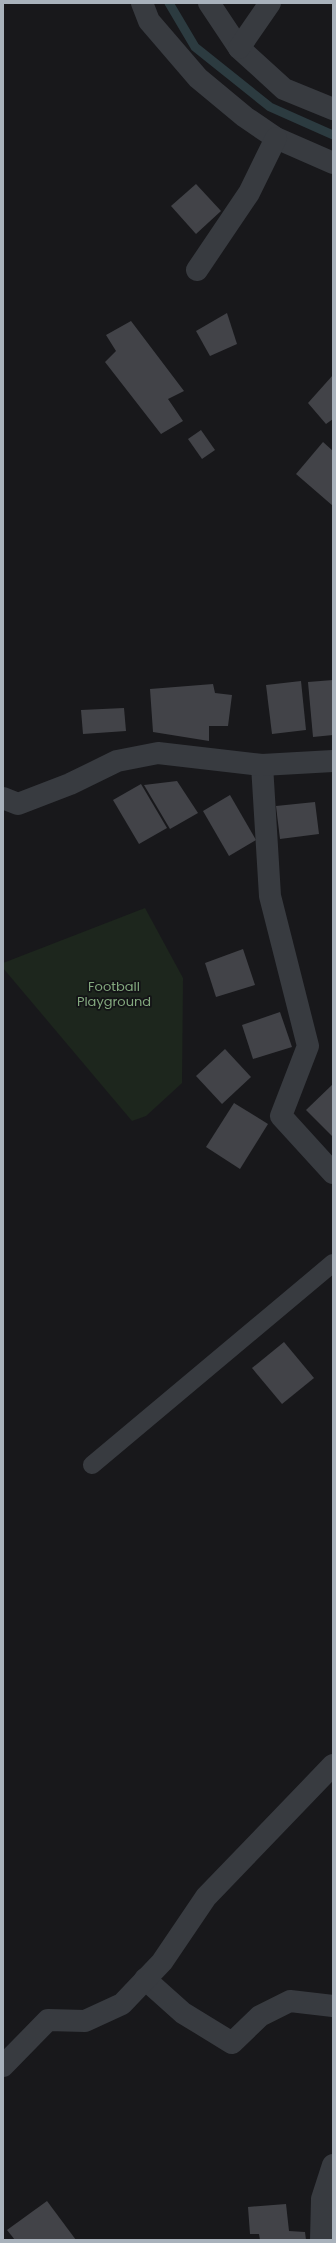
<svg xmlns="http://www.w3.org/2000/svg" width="336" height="2243" viewBox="0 0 336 2243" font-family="Poppins,sans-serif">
<rect width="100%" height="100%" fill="#18181b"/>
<path fill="#1d261d" d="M 145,908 L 183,978 L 182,1083 L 146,1116 L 132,1121 L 3,968 L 3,963 Z"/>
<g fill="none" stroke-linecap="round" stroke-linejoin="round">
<path stroke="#2c3b40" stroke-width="9" d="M 169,3 L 195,47 L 270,107 L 333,135"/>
</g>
<g fill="#424348">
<path d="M 196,184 L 221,211 L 196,234 L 171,206 Z"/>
<path d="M 227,313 L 237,344 L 210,356 L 196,331 Z"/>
<path d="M 131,321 L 184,391 L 168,399 L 183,421 L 161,434 L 105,362 L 116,351 L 106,335 Z"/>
<path d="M 333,375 L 333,419 L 326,424 L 308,403 Z"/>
<path d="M 201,430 L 215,450 L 202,459 L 188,439 Z"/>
<path d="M 323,442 L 333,451 L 333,506 L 296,474 Z"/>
<path d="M 333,680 L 333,735 L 313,737 L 308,682 Z"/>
<path d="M 301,681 L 306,730 L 272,734 L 266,685 Z"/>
<path d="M 213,684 L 215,693 L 232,695 L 228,726 L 209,726 L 209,741 L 153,732 L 150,689 Z"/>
<path d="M 124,708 L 126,731 L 83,734 L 81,710 Z"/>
<path d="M 177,781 L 198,813 L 170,829 L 144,785 Z"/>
<path d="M 141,784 L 167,828 L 139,844 L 113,800 Z"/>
<path d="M 230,795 L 256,840 L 229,856 L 203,811 Z"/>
<path d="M 315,802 L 319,834 L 280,839 L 276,806 Z"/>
<path d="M 243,949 L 255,985 L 216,997 L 205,963 Z"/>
<path d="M 280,1012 L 292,1047 L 253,1059 L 242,1025 Z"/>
<path d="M 225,1049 L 251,1077 L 222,1104 L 196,1076 Z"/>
<path d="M 333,1084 L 333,1137 L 306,1110 Z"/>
<path d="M 234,1103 L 268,1124 L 240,1169 L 206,1147 Z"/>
<path d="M 284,1342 L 314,1378 L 282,1404 L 252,1368 Z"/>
<path d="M 47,2201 L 76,2240 L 15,2240 L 7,2230 Z"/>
<path d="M 286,2204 L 289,2231 L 305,2232 L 306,2240 L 260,2240 L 259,2234 L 250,2234 L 248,2207 Z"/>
</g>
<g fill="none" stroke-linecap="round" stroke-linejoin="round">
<path stroke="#383b40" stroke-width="18" d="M 92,1465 L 333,1263"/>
<g stroke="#383b40" stroke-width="22">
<path d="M 142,3 L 149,21 L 198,78 L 245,117 L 276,138 L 333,163"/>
<path d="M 209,3 L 239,48 L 284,89 L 333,109"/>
<path d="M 239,48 L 270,3"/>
<path d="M 197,270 L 249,193 L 276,138"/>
<path d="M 262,765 L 270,896 L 308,1046 L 281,1116 L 333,1173"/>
<path d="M 3,798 L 18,804 L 70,784 L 117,761 L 158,753 L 262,765 L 333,761"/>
<path d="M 145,1979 L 183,2013 L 232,2043 L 260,2016 L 290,2001 L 333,2006"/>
<path d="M 3,2066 L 48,2020 L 85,2021 L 122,2004 L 162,1962 L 206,1897 L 333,1765"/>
<path d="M 321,2240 L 322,2199 L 333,2165"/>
</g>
</g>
<g text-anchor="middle" stroke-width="3.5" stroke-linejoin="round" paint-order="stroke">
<g font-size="13" fill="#83a87e" stroke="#131316">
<text x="114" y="991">Football<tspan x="114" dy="15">Playground</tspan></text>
</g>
</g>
<rect width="336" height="2243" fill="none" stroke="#a9b2bc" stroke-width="8"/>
</svg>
